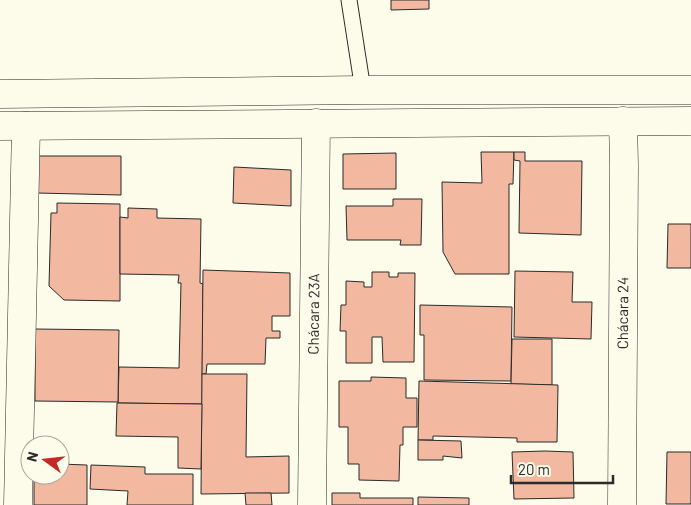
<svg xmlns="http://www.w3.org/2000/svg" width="691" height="505" viewBox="0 0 691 505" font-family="Barlow,sans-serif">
<rect width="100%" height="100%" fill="#fdfbea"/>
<g fill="#f2b8a0" stroke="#2b2b2b">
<path d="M 391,0 L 429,0 L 429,9 L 391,10 Z"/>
<path d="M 481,152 L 514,152 L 513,184 L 509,184 L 509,274 L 455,274 L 443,252 L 442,182 L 482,183 Z"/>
<path d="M 514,152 L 525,152 L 525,161 L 582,161 L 581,235 L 519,233 L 520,161 L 514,160 Z"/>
<path d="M 396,153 L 396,189 L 343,189 L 343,154 Z"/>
<path d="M 38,156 L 121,156 L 121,195 L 37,193 Z"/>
<path d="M 234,167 L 291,170 L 291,206 L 233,203 Z"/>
<path d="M 393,199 L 422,199 L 421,245 L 400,245 L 401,240 L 347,240 L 346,206 L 393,206 Z"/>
<path d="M 57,203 L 120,204 L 120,301 L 64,300 L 49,286 L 51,213 L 57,213 Z"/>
<path d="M 128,208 L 157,209 L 157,218 L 201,219 L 200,283 L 203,284 L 202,404 L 118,403 L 119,367 L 179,368 L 181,283 L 178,283 L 179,275 L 120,274 L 120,217 L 128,218 Z"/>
<path d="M 668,224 L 691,224 L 691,268 L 667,268 Z"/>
<path d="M 203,270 L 290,273 L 290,316 L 272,316 L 272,331 L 280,331 L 280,338 L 266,338 L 265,364 L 207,364 L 206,374 L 202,374 Z"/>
<path d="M 515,271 L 573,272 L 572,302 L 592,302 L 591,339 L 514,337 Z"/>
<path d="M 372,272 L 389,272 L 389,277 L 398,277 L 398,273 L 415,273 L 414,362 L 383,362 L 382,337 L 372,337 L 372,363 L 346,363 L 346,331 L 340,331 L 341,305 L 346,305 L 346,281 L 364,282 L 364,287 L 372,287 Z"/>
<path d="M 420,305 L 512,307 L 511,381 L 424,380 L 424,335 L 420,335 Z"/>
<path d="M 35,329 L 119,330 L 118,402 L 35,401 Z"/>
<path d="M 512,339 L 552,339 L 552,385 L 511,384 Z"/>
<path d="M 202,374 L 247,374 L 246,457 L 289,456 L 289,493 L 201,494 Z"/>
<path d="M 371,377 L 406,378 L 406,398 L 417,398 L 417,427 L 403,427 L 403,445 L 400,445 L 399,481 L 359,480 L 359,464 L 348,464 L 348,427 L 339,427 L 339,381 L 371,381 Z"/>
<path d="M 419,381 L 558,385 L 557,442 L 517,442 L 517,438 L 433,436 L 433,440 L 418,440 Z"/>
<path d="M 117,403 L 202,404 L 201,469 L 178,468 L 178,437 L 116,436 Z"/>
<path d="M 418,440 L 461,441 L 462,458 L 443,456 L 443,460 L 418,460 Z"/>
<path d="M 545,451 L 573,452 L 574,498 L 514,499 L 512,452 Z"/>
<path d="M 667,452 L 691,452 L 691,504 L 666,504 Z"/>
<path d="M 60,464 L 87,465 L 87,505 L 34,505 L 34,475 L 60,475 Z"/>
<path d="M 91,465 L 145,467 L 145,474 L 193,474 L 193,505 L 127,505 L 128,491 L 90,489 Z"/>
<path d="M 245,493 L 271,493 L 272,505 L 246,505 Z"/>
<path d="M 332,493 L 360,493 L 360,498 L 413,498 L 413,505 L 332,505 Z"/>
<path d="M 418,497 L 469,498 L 469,505 L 418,505 Z"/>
</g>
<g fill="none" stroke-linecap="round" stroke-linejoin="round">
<defs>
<path id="lane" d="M 349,0 L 363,90"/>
<g id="street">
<path d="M 18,505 L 26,126"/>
<path id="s1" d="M 312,505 L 316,123"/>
<path id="s2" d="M 622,505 L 624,165 L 623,121"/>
</g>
<g id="secondary">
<path d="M 0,94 L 363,90 L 691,90"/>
<path d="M 0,126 L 691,121"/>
</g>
</defs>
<use href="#lane" stroke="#2b2b2b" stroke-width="17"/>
<use href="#street" stroke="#2b2b2b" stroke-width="29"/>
<use href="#secondary" stroke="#2b2b2b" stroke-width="29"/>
<use href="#lane" stroke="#fdfbea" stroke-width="15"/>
<use href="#street" stroke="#fdfbea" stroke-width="28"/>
<use href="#secondary" stroke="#fdfbea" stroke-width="28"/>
</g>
<g text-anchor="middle" stroke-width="4" stroke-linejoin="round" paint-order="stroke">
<g font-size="15" fill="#2b2b2b" stroke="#fdfbea">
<text dy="5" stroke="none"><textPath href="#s2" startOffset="192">Chácara 24</textPath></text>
<text dy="5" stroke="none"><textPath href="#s1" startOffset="191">Chácara 23A</textPath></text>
</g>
</g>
<g transform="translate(45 460) rotate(285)"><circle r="24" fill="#fdfbea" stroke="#a9a89e"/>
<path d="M0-4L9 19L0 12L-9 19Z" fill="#c62828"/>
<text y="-8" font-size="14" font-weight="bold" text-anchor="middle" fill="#2b2b2b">N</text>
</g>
<path d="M511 475v8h102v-8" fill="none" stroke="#2b2b2b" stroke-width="2.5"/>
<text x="518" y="475" font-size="15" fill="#2b2b2b" stroke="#fdfbea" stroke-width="4" paint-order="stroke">20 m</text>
</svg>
